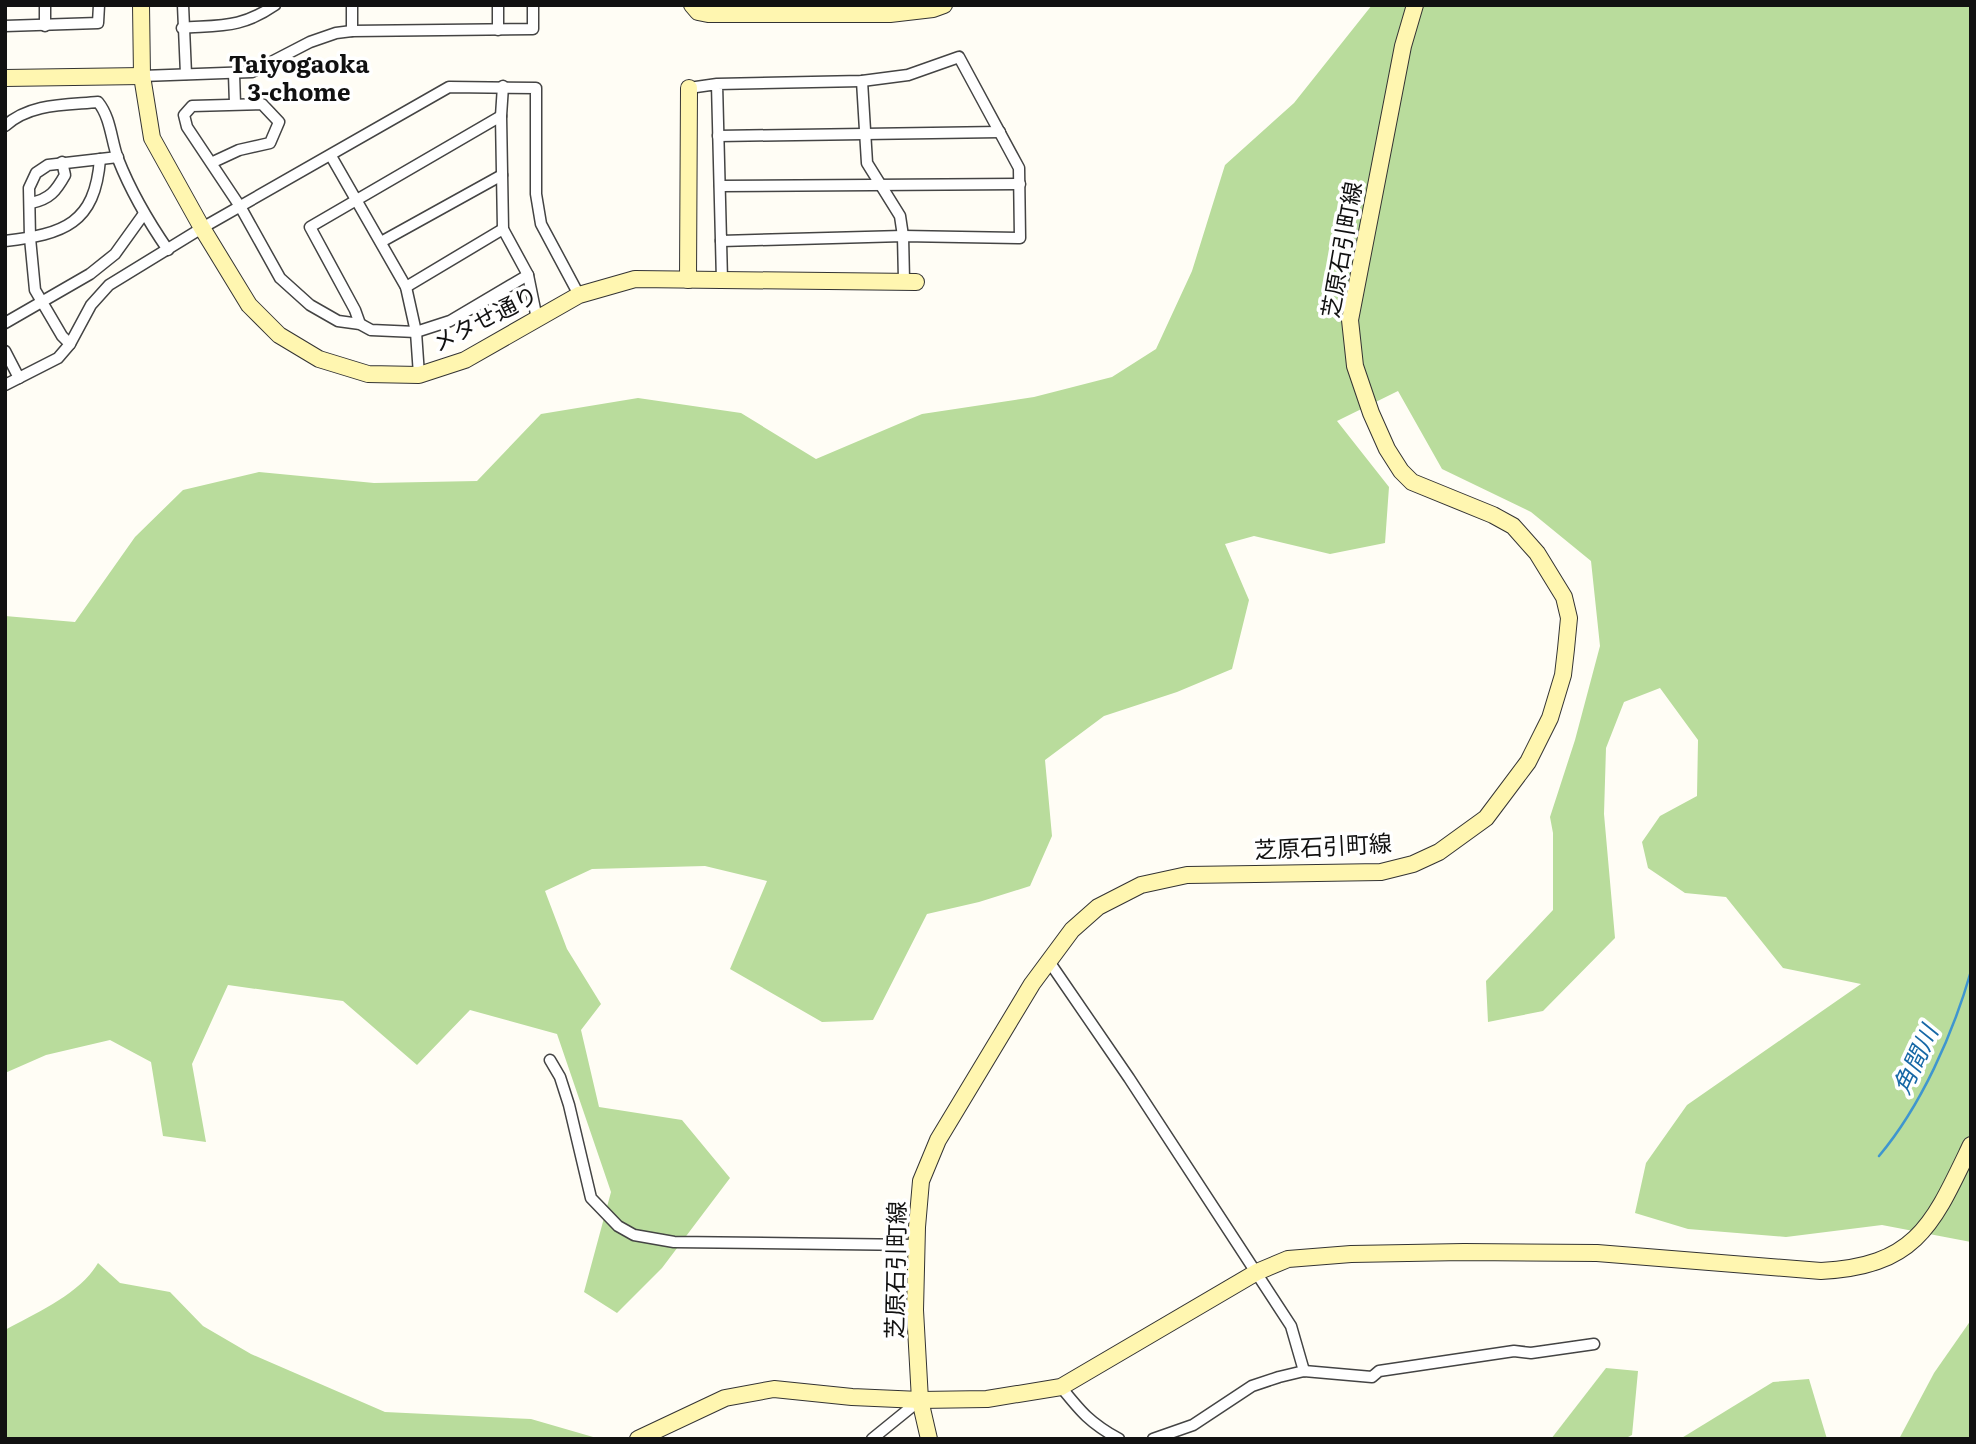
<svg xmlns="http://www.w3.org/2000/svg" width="1976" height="1444" viewBox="0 0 1976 1444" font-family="Literata,'Noto Sans JP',serif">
<rect width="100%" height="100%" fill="#fffdf5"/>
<g fill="#b9dc9c">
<path d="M 1372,5 L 1971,5 L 1971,1242 L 1882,1225 L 1786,1237 L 1688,1229 L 1635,1213 L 1646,1163 L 1687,1105 L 1861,984 L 1783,968 L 1726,897 L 1685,893 L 1648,868 L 1642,842 L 1660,816 L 1697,796 L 1698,740 L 1660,688 L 1624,702 L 1606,748 L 1604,814 L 1615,938 L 1543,1011 L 1488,1022 L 1486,981 L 1553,910 L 1553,833 L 1550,817 L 1575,740 L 1600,646 L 1591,561 L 1531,512 L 1442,469 L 1398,391 L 1337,421 L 1389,487 L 1385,543 L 1330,554 L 1254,536 L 1225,544 L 1249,600 L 1232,669 L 1177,692 L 1104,716 L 1045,760 L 1052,836 L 1030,886 L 979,902 L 927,914 L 873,1020 L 822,1022 L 730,969 L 767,881 L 705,866 L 592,869 L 545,891 L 567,949 L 601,1004 L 581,1030 L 599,1107 L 682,1120 L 730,1178 L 662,1268 L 617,1313 L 584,1292 L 611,1192 L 557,1034 L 470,1010 L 417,1065 L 343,1001 L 228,985 L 192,1064 L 206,1142 L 163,1136 L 151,1062 L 110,1040 L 46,1055 L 5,1073 L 5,616 L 75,622 L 135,537 L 183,490 L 259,472 L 374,483 L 477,481 L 541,414 L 638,398 L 741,413 L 816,459 L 922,414 L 1034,397 L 1112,377 L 1156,349 L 1192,271 L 1225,165 L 1294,103 Z"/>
<path d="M 98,1263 L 120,1283 L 170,1292 L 203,1326 L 251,1354 L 385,1412 L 531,1419 L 600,1439 L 5,1439 L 5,1330 C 36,1313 80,1294 98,1263 Z"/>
<path d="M 1971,1320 L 1971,1439 L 1899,1439 L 1934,1373 Z"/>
<path d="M 1606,1368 L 1638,1371 L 1632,1435 L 1624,1439 L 1551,1439 Z"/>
<path d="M 1809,1379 L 1827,1439 L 1680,1439 L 1773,1382 Z"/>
</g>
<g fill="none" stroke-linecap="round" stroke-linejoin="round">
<path stroke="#3f96cf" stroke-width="2.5" d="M 1879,1156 C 1921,1106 1953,1034 1971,971"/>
<defs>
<g id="street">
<path d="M 183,5 L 186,74"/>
<path d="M 352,5 L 352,31"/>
<path d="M 5,26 L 98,23 L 99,5"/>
<path d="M 45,26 L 45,5"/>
<path d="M 182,28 C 221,25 242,28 275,5"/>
<path d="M 498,30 L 498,5"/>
<path d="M 234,74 L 235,104"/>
<path d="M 142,76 L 252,72 L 310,42 L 336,33 L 352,31 L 533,29 L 533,5"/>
<path d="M 862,81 L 867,163 L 900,216 L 903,236 L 904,280"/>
<path d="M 503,86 L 501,116 L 503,229 L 528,275 L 537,319"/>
<path d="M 689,88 L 717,84 L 862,81 L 908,75 L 959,57 L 1019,168 L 1020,238 L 903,236 L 721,241 L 717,84"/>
<path d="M 5,126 C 30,103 67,105 98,102 C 111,118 111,140 118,159 C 131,192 148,221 168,250"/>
<path d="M 718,136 L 1000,132"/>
<path d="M 331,156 L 406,287 L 416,332 L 419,375"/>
<path d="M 211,163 L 239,150 L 270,143 L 279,122 L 262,104 L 192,106 L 184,115 L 187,127 L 241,208 L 280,278 L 310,305 L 338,321 L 360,324 L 371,330 L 416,332 L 450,321 L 528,275"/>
<path d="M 720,186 L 1020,184"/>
<path d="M 31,203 C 50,199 56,191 65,175 L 62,162"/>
<path d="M 5,241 C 64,234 95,224 100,159"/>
<path d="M 721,241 L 722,281"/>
<path d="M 381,242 L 502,175"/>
<path d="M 406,287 L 503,229"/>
<path d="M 5,323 L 90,274 L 115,254 L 143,215"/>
<path d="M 360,324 L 355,310 L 310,227 L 501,116"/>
<path d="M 70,344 L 62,336 L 35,290 L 30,238 L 29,188 L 36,173 L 48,165 L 118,157"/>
<path d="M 5,351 L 19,378"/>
<path d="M 5,385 L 58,358 L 70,344 L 91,305 L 109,285 L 202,228 L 449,87 L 536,88 L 536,194 L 541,224 L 579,295"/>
<path d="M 1048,960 L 1129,1078 L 1291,1326 L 1304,1371"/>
<path d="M 550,1060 L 560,1077 L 569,1105 L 591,1198 L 618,1226 L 634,1235 L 674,1242 L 916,1245"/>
<path d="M 1061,1387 C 1081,1412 1090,1423 1119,1439"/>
<path d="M 872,1439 L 920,1400"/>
<path d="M 1153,1439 L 1193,1425 L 1252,1386 L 1279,1377 L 1304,1371 L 1372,1377 L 1379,1371 L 1514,1351 L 1531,1353 L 1594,1344"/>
</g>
<g id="secondary">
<path d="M 141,5 L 142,76 L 152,138 L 202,228 L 249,305 L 279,335 L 319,359 L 368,374 L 419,375 L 465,360 L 579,295 L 635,279 L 916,282"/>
<path d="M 692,5 L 698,12 L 708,14 L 890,14 L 933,9 L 944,5"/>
<path d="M 5,78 L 142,76"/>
<path d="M 688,280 L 689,88"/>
<path d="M 638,1439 L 725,1398 L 774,1389 L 852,1397 L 920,1400 L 987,1399 L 1061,1387 L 1257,1272 L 1288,1259 L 1351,1254 L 1464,1252 L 1597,1253 L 1821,1271 C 1917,1266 1933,1224 1971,1145"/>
<path d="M 929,1439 L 920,1400 L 915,1310 L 917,1227 L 921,1181 L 938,1140 L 1032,984 L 1072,930 L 1098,907 L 1141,885 L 1187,875 L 1381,872 L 1413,864 L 1439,852 L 1486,818 L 1528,762 L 1550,718 L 1563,675 L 1566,649 L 1569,618 L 1564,597 L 1537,553 L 1513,526 L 1493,515 L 1412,482 L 1401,471 L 1387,449 L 1371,413 L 1355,366 L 1350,320 L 1403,46 L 1415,5"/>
</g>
</defs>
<use href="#street" stroke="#444" stroke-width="13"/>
<use href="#secondary" stroke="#333" stroke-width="18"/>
<use href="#street" stroke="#fff" stroke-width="10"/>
<use href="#secondary" stroke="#fff6b0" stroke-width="16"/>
</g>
<g text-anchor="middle" stroke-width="7" stroke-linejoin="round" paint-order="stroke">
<g font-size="23" fill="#111" stroke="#fff">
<text transform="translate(1342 250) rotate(-80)" y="8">芝原石引町線</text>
<text transform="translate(485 319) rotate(-27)" y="8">メタせ通り</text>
<text transform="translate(1323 847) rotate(-3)" y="8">芝原石引町線</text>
<text transform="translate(896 1270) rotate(-89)" y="8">芝原石引町線</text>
</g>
<g font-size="24" font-weight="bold" fill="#111" stroke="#fff">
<text x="299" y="73">Taiyogaoka<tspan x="299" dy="28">3-chome</tspan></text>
</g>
<g font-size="24" font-style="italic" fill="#1768a6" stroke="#fff">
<text transform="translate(1916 1060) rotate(-65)" y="8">角間川</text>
</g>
</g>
<rect width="1976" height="1444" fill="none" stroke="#111111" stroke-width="14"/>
</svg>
